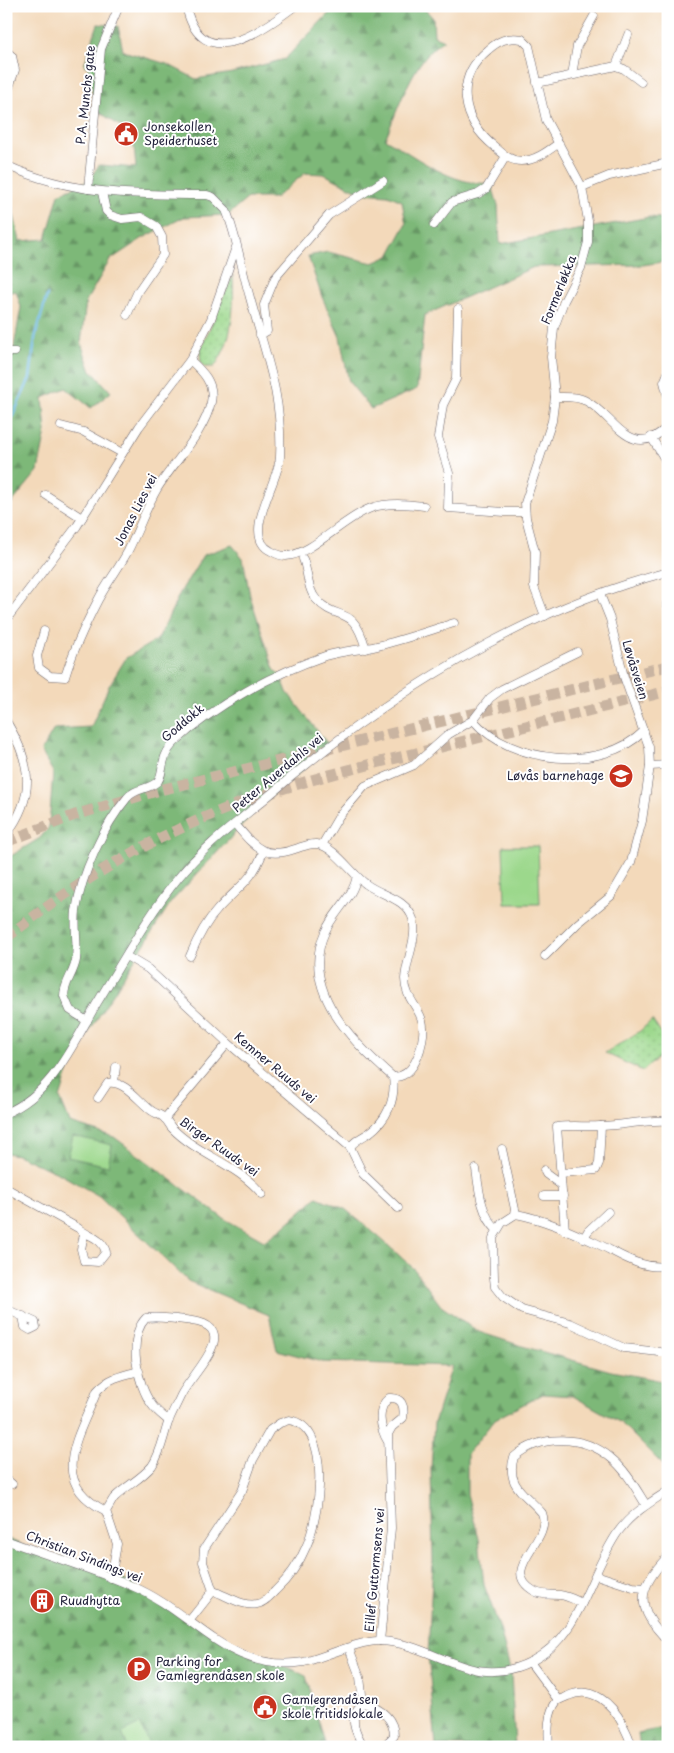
<svg xmlns="http://www.w3.org/2000/svg" width="674" height="1753" viewBox="0 0 674 1753" font-family="'Playpen Sans',sans-serif">
<defs>
<pattern id="grass-dots" width="8" height="8" patternUnits="userSpaceOnUse" patternTransform="scale(1.25)"><rect width="8" height="8" fill="#9cd88c"/><path d="M2 2h.1M6 6h.1" fill="none" stroke="#86b97a" stroke-width="1.8" stroke-linecap="round"/></pattern>
<pattern id="forest-firs" width="22" height="20" patternUnits="userSpaceOnUse" patternTransform="scale(1.25)"><rect width="22" height="20" fill="#7db878"/><path d="M5 1l3.5 6h-7zM16 11l3.5 6h-7z" fill="#669564"/></pattern>
</defs>
<rect width="100%" height="100%" fill="#fff"/>
<filter id="ink" filterUnits="userSpaceOnUse"><feTurbulence type="fractalNoise" baseFrequency=".02" numOctaves="2"/><feDisplacementMap in="SourceGraphic" scale="10" xChannelSelector="R" yChannelSelector="G"/><feConvolveMatrix kernelMatrix="1 2 1 2 8 2 1 2 1" color-interpolation-filters="sRGB"/></filter>
<filter id="wash" filterUnits="userSpaceOnUse"><feTurbulence type="fractalNoise" baseFrequency=".0096" numOctaves="4" result="noise"/><feDisplacementMap in="SourceGraphic" scale="20" xChannelSelector="R" yChannelSelector="G"/><feGaussianBlur stdDeviation="1.12" result="paint"/><feColorMatrix in="noise" values="0 0 0 0 0 0 0 0 0 0 0 0 0 0 0 0 0 1.4 0 .05"/><feComposite in="paint" operator="in"/></filter>
<g filter="url(#wash)">
<rect width="100%" height="100%" fill="#f3d9ba"/>
<g fill="url(#grass-dots)" stroke="#5f7d64">
<path d="M 233,275 C 234,307 234,340 214,367 L 204,367 L 201,363 L 200,351 Z"/>
<path d="M 652,1020 L 668,1044 L 668,1049 L 643,1071 L 605,1053 L 640,1031 Z"/>
</g>
<g fill="url(#forest-firs)" stroke="#506d5a">
<path d="M 336,6 L 422,6 L 433,18 L 434,36 L 444,40 C 413,58 399,108 385,139 C 417,157 453,187 491,183 L 498,205 L 500,244 L 650,217 L 668,219 L 668,261 L 643,265 L 534,267 L 425,315 L 417,389 L 371,409 L 349,382 L 340,337 L 322,297 L 308,256 L 328,252 L 373,263 L 389,256 L 406,224 L 402,201 L 388,195 L 362,193 L 324,174 L 305,173 L 275,198 L 248,198 L 228,215 L 184,217 L 143,238 L 110,260 L 86,301 L 81,343 L 90,369 L 111,392 L 91,408 L 66,388 L 43,398 L 46,432 L 38,471 L 6,510 L 6,393 L 21,307 L 16,291 L 6,293 L 6,205 L 12,207 L 20,241 L 46,239 L 59,194 L 89,180 L 99,165 L 136,168 L 133,135 L 95,109 L 88,67 L 84,65 L 98,24 L 118,26 L 123,51 L 167,64 L 196,79 L 232,73 L 285,59 Z"/>
<path d="M 232,545 L 243,558 L 250,596 L 274,669 L 281,676 L 287,692 L 330,747 L 262,804 L 171,902 L 73,1057 L 60,1098 L 70,1123 L 114,1137 L 223,1218 L 264,1241 L 282,1228 L 317,1197 L 345,1209 L 380,1238 L 414,1269 L 441,1306 L 479,1332 L 522,1346 L 611,1371 L 668,1382 L 668,1470 L 621,1423 L 573,1396 L 543,1394 L 495,1419 L 467,1454 L 467,1494 L 479,1539 L 484,1585 L 500,1629 L 511,1673 L 515,1747 L 436,1746 L 428,1654 L 433,1561 L 431,1469 L 434,1423 L 452,1366 L 322,1362 L 277,1350 L 269,1315 L 188,1281 L 99,1196 L 60,1174 L 17,1155 L 6,1153 L 6,859 L 40,838 L 49,827 L 53,772 L 41,751 L 54,729 L 91,727 L 109,686 L 126,658 L 158,639 L 181,591 L 203,555 Z"/>
<path d="M 6,1538 L 42,1554 L 87,1562 L 128,1582 L 246,1653 L 290,1668 L 306,1676 L 326,1747 L 6,1747 Z"/>
<path d="M 668,1724 L 668,1747 L 640,1747 L 638,1733 L 664,1728 Z"/>
</g>
<g fill="#9cd88c" stroke="#5f7d64">
<path d="M 503,846 L 538,846 L 540,904 L 505,904 Z"/>
<path d="M 73,1136 L 112,1145 L 108,1166 L 68,1157 Z"/>
<path d="M 140,1724 L 150,1747 L 128,1747 L 122,1733 Z"/>
</g>
<g fill="none" stroke-linecap="round" stroke-linejoin="round">
<path stroke="#6ebae8" stroke-width="2.5" d="M 6,431 L 30,378 L 35,338 L 47,295"/>
</g>
</g>
<g filter="url(#ink)">
<g fill="none" stroke-linecap="round" stroke-linejoin="round">
<g stroke="#c9b4a1" stroke-width="11" stroke-dasharray="11 5.5" stroke-linecap="butt">
<path d="M 6,842 L 75,815 L 160,790 L 668,666"/>
<path d="M 6,938 C 63,893 123,854 188,825 C 265,789 347,770 429,750 C 509,730 588,711 668,691"/>
</g>
<defs>
<g id="minor">
<path d="M 186,6 C 201,75 261,32 295,6"/>
<path d="M 6,51 L 12,56 L 15,70 L 6,96"/>
<path d="M 616,66 L 628,35"/>
<path d="M 572,75 L 577,46 L 594,16"/>
<path d="M 537,83 L 616,66 L 624,69 L 641,82"/>
<path d="M 6,165 C 70,195 138,195 207,195 L 213,197 L 226,210 C 237,237 241,267 249,294 C 265,354 283,394 280,457 C 279,481 240,536 271,551 C 276,554 280,556 286,556 C 311,555 345,517 371,508 C 388,502 407,504 424,506"/>
<path d="M 582,187 L 609,176 L 668,163"/>
<path d="M 88,189 L 101,49 L 119,6"/>
<path d="M 102,192 L 106,211 L 110,215 L 122,219 L 141,217 L 156,226 L 162,237 L 163,255 L 138,291 L 127,315"/>
<path d="M 434,225 L 452,202 L 478,194 L 486,189 L 506,156"/>
<path d="M 458,309 L 456,379 L 443,405 L 438,437 L 449,473 L 448,508 L 505,512 L 525,512"/>
<path d="M 260,335 L 267,331 L 264,305 L 275,278 L 329,215 L 383,181"/>
<path d="M 6,352 L 15,352"/>
<path d="M 668,373 L 664,382 L 668,397"/>
<path d="M 555,397 C 565,397 577,396 586,401 C 613,414 631,464 668,426"/>
<path d="M 61,426 L 84,432 L 122,453"/>
<path d="M 651,437 L 668,464"/>
<path d="M 46,495 L 82,518"/>
<path d="M 303,559 C 308,571 307,589 316,599 C 338,624 352,601 366,649"/>
<path d="M 667,604 L 668,604"/>
<path d="M 545,616 L 534,587 L 535,552 L 526,518 L 525,503 L 552,421 L 555,397 L 551,357 L 554,328 L 564,301 L 581,268 L 588,242 L 588,221 L 582,187 L 546,120 L 529,46 L 522,39 C 508,36 498,41 488,50 C 453,79 462,121 495,147 C 503,154 510,161 521,161 C 535,161 548,151 559,143"/>
<path d="M 6,620 L 77,526 L 139,427 L 190,360 L 211,319 L 236,247"/>
<path d="M 44,631 L 37,656 L 39,668 L 50,676 L 65,677 C 73,651 85,625 98,600 C 107,583 119,568 128,551 C 138,531 146,508 157,489 C 174,461 204,434 211,402 C 215,383 202,371 190,360"/>
<path d="M 473,720 C 511,764 602,773 644,731"/>
<path d="M 6,721 C 31,761 37,795 6,835"/>
<path d="M 650,766 L 668,765"/>
<path d="M 235,824 C 254,846 263,860 295,849 C 302,847 309,843 317,844 C 334,846 352,874 366,884 C 382,896 406,898 413,919 C 418,938 406,960 405,979 C 405,1003 426,1009 423,1035 C 421,1052 413,1078 393,1077"/>
<path d="M 322,845 L 339,816 L 365,786 L 414,765 L 449,734 L 473,720 L 490,698 L 502,689 L 577,652"/>
<path d="M 126,956 L 148,969 L 228,1043 L 350,1147 L 363,1174 L 398,1208"/>
<path d="M 190,956 C 197,939 205,923 218,909 C 237,888 253,880 263,852"/>
<path d="M 545,956 L 577,924 L 611,896 L 631,862 L 642,821 L 650,766 L 649,747 L 624,677 L 610,619 L 600,594"/>
<path d="M 87,1021 L 70,1010 L 64,996 C 64,983 74,973 76,960 C 78,944 74,927 76,911 C 81,875 104,825 127,798 C 135,788 148,790 157,782 C 165,775 158,758 175,742 C 216,704 273,674 325,656 C 342,651 360,650 377,646 C 403,640 428,631 454,623"/>
<path d="M 114,1082 L 116,1067"/>
<path d="M 98,1098 L 108,1083 C 125,1080 139,1102 152,1111 C 156,1114 162,1115 165,1119 C 168,1121 169,1125 172,1128 C 198,1155 237,1164 262,1194"/>
<path d="M 6,1113 C 53,1093 73,1044 97,1003 C 123,961 147,916 179,877 C 202,849 232,826 260,803 C 378,701 515,612 668,572"/>
<path d="M 165,1118 L 228,1043"/>
<path d="M 350,1147 C 354,1141 362,1137 369,1133 C 387,1120 396,1100 393,1077 C 353,1043 299,989 325,932 C 334,911 353,898 357,876"/>
<path d="M 502,1149 L 516,1214"/>
<path d="M 476,1169 C 479,1190 481,1215 497,1230"/>
<path d="M 544,1170 L 546,1174 L 561,1185"/>
<path d="M 561,1173 L 596,1170 L 599,1163 L 601,1126"/>
<path d="M 6,1188 L 78,1228 C 88,1237 102,1237 106,1252 L 98,1262 L 84,1261 L 81,1249 L 84,1234"/>
<path d="M 544,1196 L 563,1196"/>
<path d="M 565,1231 L 557,1127 C 572,1125 585,1127 600,1126 C 623,1126 645,1119 668,1121"/>
<path d="M 584,1238 L 588,1231 L 608,1212"/>
<path d="M 668,1266 C 640,1270 620,1254 596,1243 C 572,1232 543,1219 516,1214 L 502,1223 L 493,1238 L 494,1278 L 495,1287 L 503,1297 L 522,1310 L 570,1323 L 624,1348 L 668,1353"/>
<path d="M 6,1309 L 35,1322 L 36,1327 L 30,1330 L 25,1327 L 23,1316"/>
<path d="M 289,1420 C 334,1427 319,1519 306,1547 C 299,1564 288,1579 275,1591 C 270,1596 264,1603 257,1604 C 242,1607 226,1595 213,1591 L 203,1562 L 204,1549 L 242,1491 L 253,1460 L 270,1430 L 280,1423 Z"/>
<path d="M 6,1479 L 12,1484"/>
<path d="M 106,1511 C 46,1482 79,1437 97,1391 C 108,1378 123,1375 139,1371"/>
<path d="M 6,1540 C 48,1556 91,1568 132,1586 C 196,1613 228,1674 304,1662 C 324,1657 361,1640 380,1641 C 435,1643 471,1691 530,1662 C 581,1637 588,1575 618,1532 C 631,1514 649,1503 668,1491"/>
<path d="M 668,1556 C 636,1590 635,1608 668,1641"/>
<path d="M 596,1575 L 633,1587 L 644,1588"/>
<path d="M 111,1578 L 117,1544 L 106,1511 C 109,1507 111,1502 114,1498 C 126,1486 141,1479 152,1466 C 161,1453 163,1438 168,1423 C 171,1414 177,1404 181,1395 C 192,1373 243,1328 192,1321 C 177,1319 161,1316 146,1318 C 127,1337 137,1385 152,1405 C 156,1411 163,1416 169,1421"/>
<path d="M 582,1603 C 575,1600 568,1596 560,1595 C 551,1594 542,1596 534,1591 C 497,1569 553,1541 542,1513 C 526,1494 505,1486 514,1457 C 540,1434 584,1435 611,1458 C 626,1470 636,1489 646,1505"/>
<path d="M 190,1620 L 213,1591"/>
<path d="M 380,1641 L 391,1528 L 388,1434 L 392,1427 L 403,1418 C 405,1406 402,1397 389,1398 C 376,1408 380,1429 388,1442"/>
<path d="M 349,1648 L 360,1677 L 363,1703 C 380,1708 394,1717 394,1736 L 383,1747"/>
<path d="M 530,1662 L 558,1700"/>
<path d="M 363,1703 C 347,1716 355,1732 364,1747"/>
<path d="M 549,1747 C 548,1732 547,1713 557,1701 C 560,1699 564,1698 568,1696 C 592,1685 612,1703 623,1725 C 626,1732 631,1739 631,1747"/>
</g>
</defs>
<use href="#minor" stroke="#6b6267" stroke-width="9"/>
<use href="#minor" stroke="#fff" stroke-width="8"/>
</g>
</g>
<defs>
<symbol id="civic-disc" viewBox="-11 -11 22 22"><circle r="9.5" fill="#c8321e" stroke="#fff"/><path d="M-.6-6.5H3V-4.5H.6V-3L4-1V1h2V6H-6V1h2V-1L-.6-3ZM-1.2 2.5V6h2.4V2.5Z" fill="#fff"/></symbol>
<symbol id="school-disc" viewBox="-11 -11 22 22"><circle r="9.5" fill="#c8321e" stroke="#fff"/><path d="M0-5L7-2L0 1L-7-2ZM-4 1L0 2.5L4 1V4Q0 6-4 4Z" fill="#fff"/></symbol>
<symbol id="building-disc" viewBox="-11 -11 22 22"><circle r="9.5" fill="#c8321e" stroke="#fff"/><path d="M-4-6H4V6H1V3H-1V6H-4ZM-2.5-4.3h1.7v1.8h-1.7ZM.8-4.3h1.7v1.8H.8ZM-2.5-1h1.7V.8h-1.7ZM.8-1h1.7V.8H.8Z" fill="#fff"/></symbol>
<symbol id="parking-disc" viewBox="-11 -11 22 22"><circle r="9.5" fill="#c8321e" stroke="#fff"/><path d="M-3.5-5.5H1a3.5 3.5 0 0 1 0 7H-1V5.5H-3.5ZM-1-3.4V-.6H.8a1.4 1.4 0 0 0 0-2.8Z" fill="#fff"/></symbol>
</defs>
<g fill-rule="evenodd">
<use href="#civic-disc" x="112" y="120" width="28" height="28"/>
<use href="#school-disc" x="607" y="762" width="28" height="28"/>
<use href="#building-disc" x="28" y="1587" width="28" height="28"/>
<use href="#parking-disc" x="125" y="1655" width="28" height="28"/>
<use href="#civic-disc" x="251" y="1693" width="28" height="28"/>
</g>
<g text-anchor="middle" stroke-width="4" stroke-linejoin="round" paint-order="stroke">
<g font-size="12" fill="#22223b" stroke="#fff">
<text transform="translate(86 95) rotate(-84)" y="4">P.A. Munchs gate</text>
<text transform="translate(559 290) rotate(-68)" y="4">Formerløkka</text>
<text transform="translate(136 510) rotate(-63)" y="4">Jonas Lies vei</text>
<text transform="translate(635 670) rotate(73)" y="4">Løvåsveien</text>
<text transform="translate(183 723) rotate(-40)" y="4">Goddokk</text>
<text transform="translate(278 773) rotate(-40)" y="4">Petter Auerdahls vei</text>
<text transform="translate(275 1068) rotate(40)" y="4">Kemner Ruuds vei</text>
<text transform="translate(219 1147) rotate(35)" y="4">Birger Ruuds vei</text>
<text transform="translate(84 1557) rotate(21)" y="4">Christian Sindings vei</text>
<text transform="translate(375 1570) rotate(-85)" y="4">Eillef Guttormsens vei</text>
</g>
<g font-size="12" fill="#22223b" stroke="#fff" text-anchor="start">
<text x="144" y="131">Jonsekollen,<tspan x="144" dy="14">Speiderhuset</tspan></text>
<text x="604" y="780" text-anchor="end">Løvås barnehage</text>
<text x="60" y="1605">Ruudhytta</text>
<text x="156" y="1666">Parking for<tspan x="156" dy="14">Gamlegrendåsen skole</tspan></text>
<text x="282" y="1704">Gamlegrendåsen<tspan x="282" dy="14">skole fritidslokale</tspan></text>
</g>
</g>
<rect width="674" height="1753" fill="none" stroke="#fff" stroke-width="25"/>
</svg>
